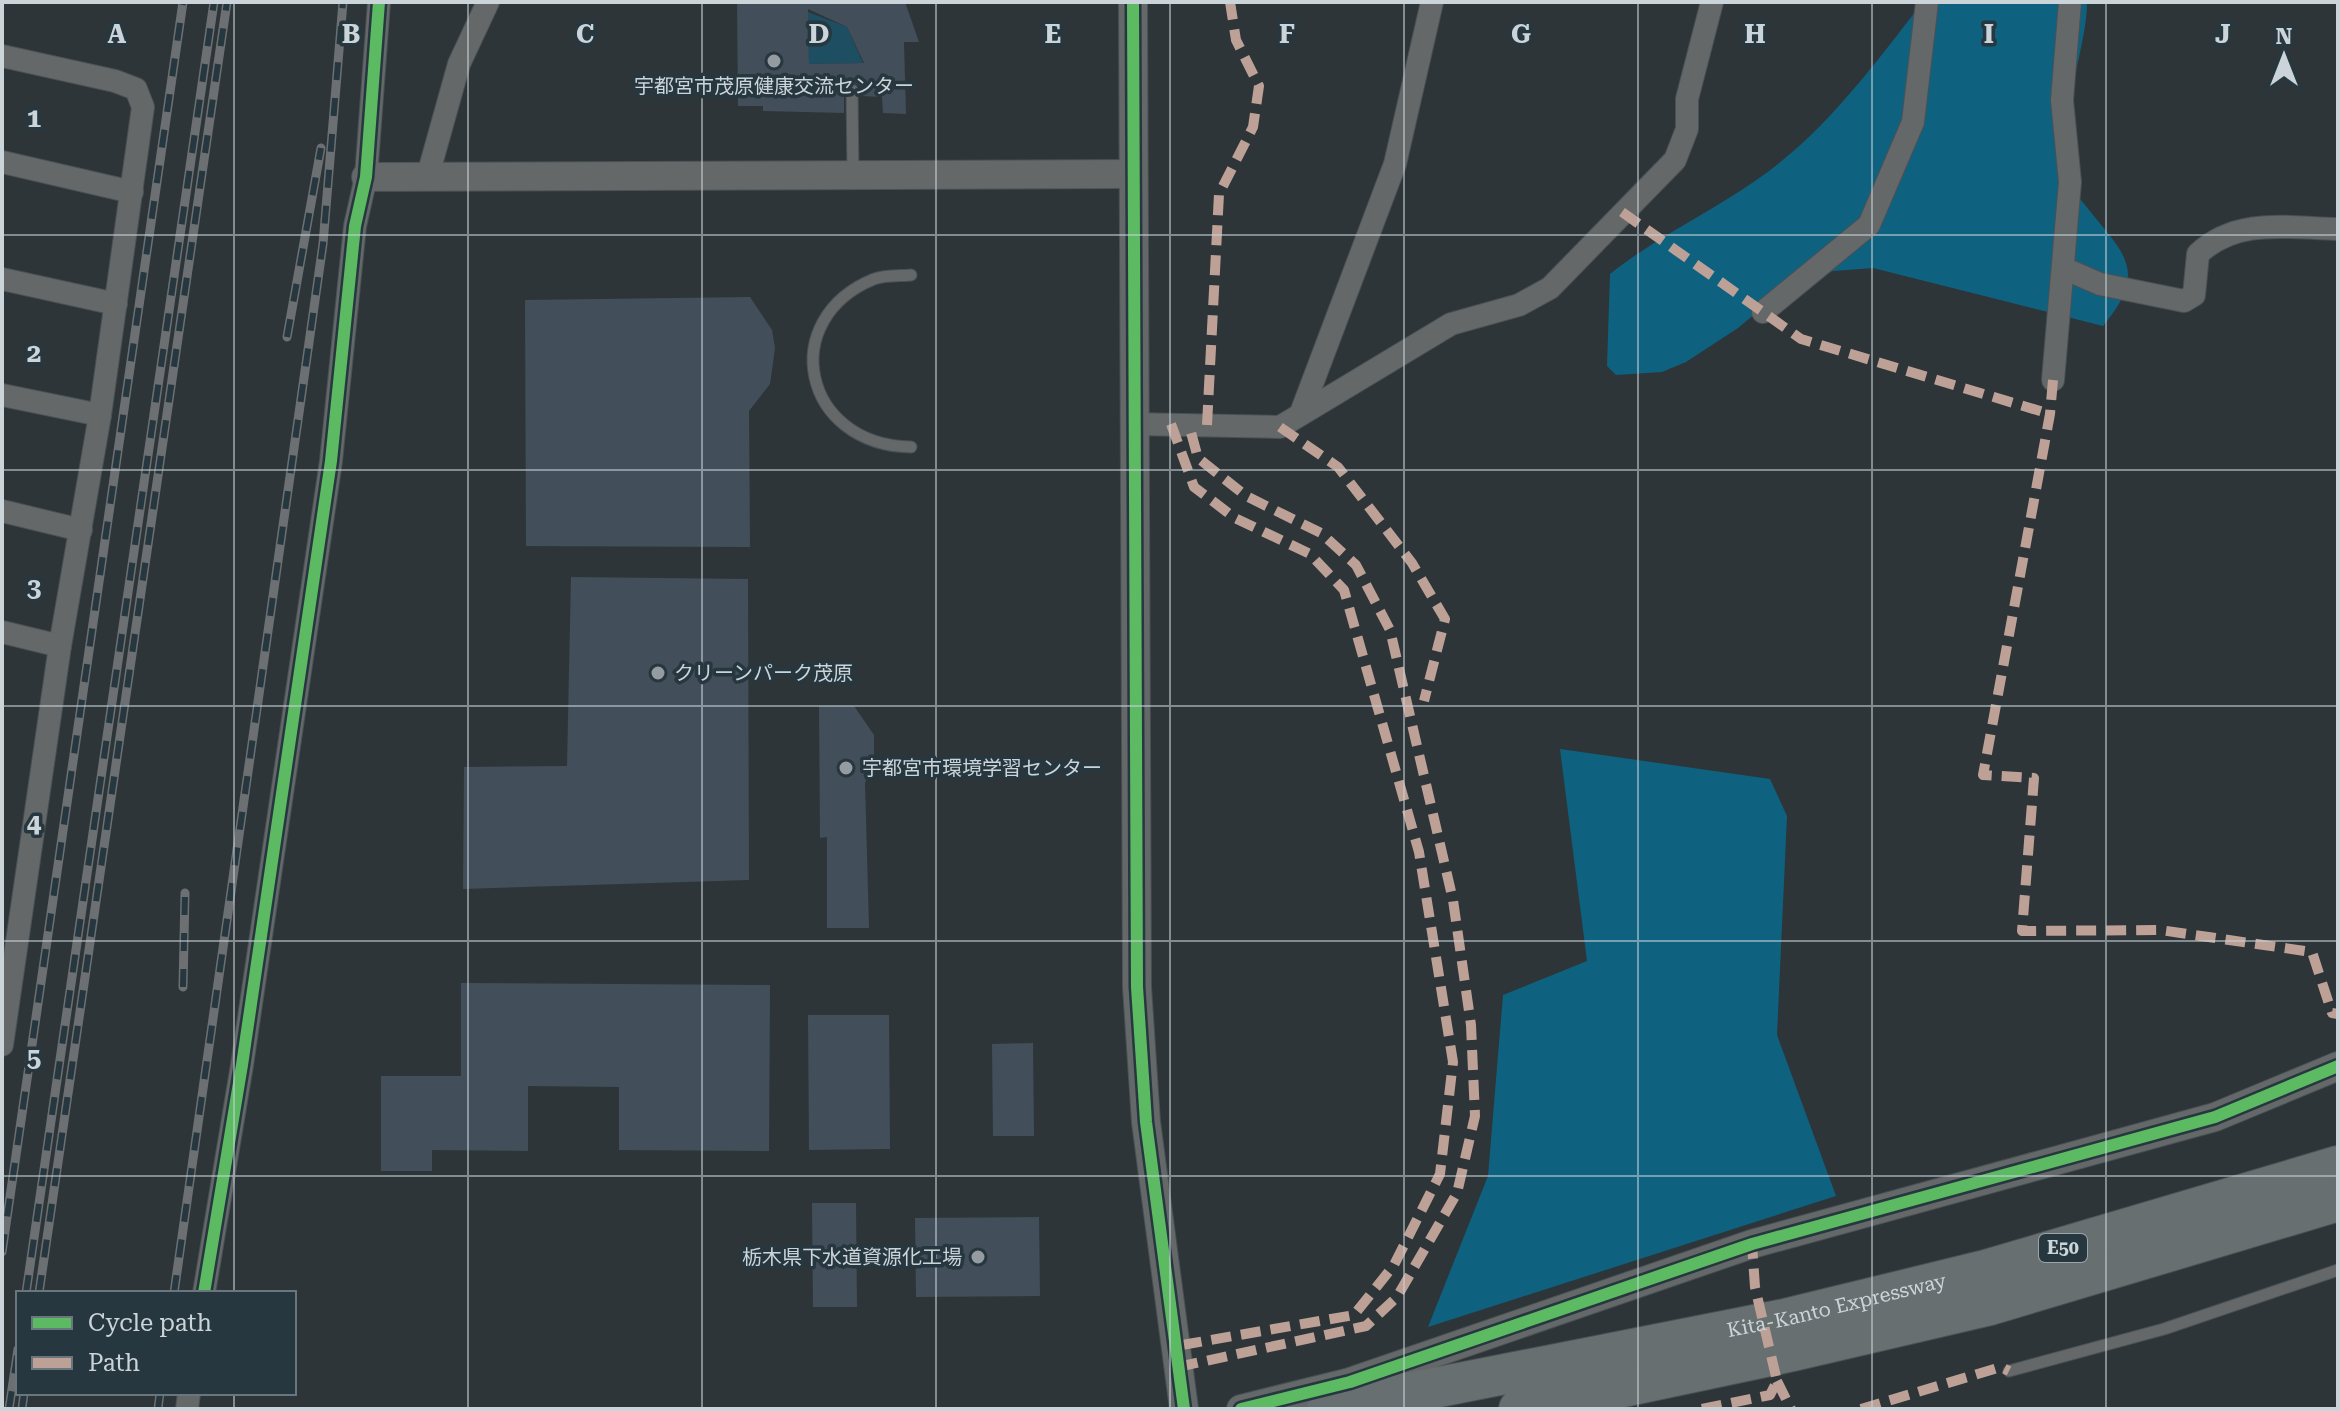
<svg xmlns="http://www.w3.org/2000/svg" width="2340" height="1411" viewBox="0 0 2340 1411" font-family="'Roboto Serif','Noto Sans JP',serif">
<rect width="100%" height="100%" fill="#2d3539"/>
<path fill="#1e4e62" d="M 808,12 L 847,27 L 863,63 L 809,64 Z"/>
<g fill="#0e6280">
<path d="M 1923,2 L 2087,3 C 2087,51 2050,142 2066,181 C 2069,189 2080,198 2085,205 C 2123,253 2150,270 2103,326 L 1873,268 L 1833,271 L 1781,292 L 1738,328 L 1686,362 L 1662,372 L 1616,375 L 1607,366 L 1610,274 C 1655,238 1707,214 1755,181 C 1824,134 1872,67 1923,2 Z"/>
<path d="M 1560,749 L 1770,779 L 1787,816 L 1777,1035 L 1836,1196 L 1428,1327 L 1488,1176 L 1503,995 L 1587,961 Z"/>
</g>
<g fill="#424e59" fill-rule="evenodd">
<path d="M 737,2 L 905,2 L 919,42 L 904,42 L 906,114 L 883,113 L 882,97 L 861,96 L 860,86 L 853,82 L 844,87 L 844,113 L 763,111 L 763,106 L 738,106 ZM 808,9 L 847,27 L 864,63 L 809,64 Z"/>
<path d="M 750,297 L 772,330 L 775,348 L 770,384 L 749,411 L 750,547 L 526,546 L 525,300 Z"/>
<path d="M 571,577 L 748,579 L 749,880 L 463,889 L 464,767 L 567,766 Z"/>
<path d="M 819,706 L 854,706 L 874,735 L 874,764 L 865,783 L 869,928 L 827,928 L 827,837 L 820,838 Z"/>
<path d="M 461,983 L 770,985 L 769,1151 L 619,1150 L 619,1087 L 528,1086 L 528,1151 L 432,1150 L 432,1171 L 381,1171 L 381,1076 L 461,1076 Z"/>
<path d="M 808,1015 L 889,1015 L 890,1149 L 809,1150 Z"/>
<path d="M 1033,1043 L 1034,1136 L 993,1136 L 992,1044 Z"/>
<path d="M 812,1203 L 856,1203 L 857,1307 L 813,1307 Z"/>
<path d="M 1039,1217 L 1040,1296 L 916,1297 L 915,1218 Z"/>
</g>
<g fill="none" stroke-linecap="round" stroke-linejoin="round">
<defs>
<g id="service">
<path d="M 852,90 L 853,174"/>
<path d="M 911,275 C 900,276 885,275 874,279 C 776,319 802,445 911,447"/>
<path d="M 2009,1371 L 2164,1329 L 2338,1270"/>
</g>
<g id="minor">
<path d="M 2,56 L 115,81 L 136,89 L 143,107 L 100,415 L 60,646 L 2,1045"/>
<path d="M 2,162 L 132,192"/>
<path d="M 428,175 L 459,64 L 488,2"/>
<path d="M 2063,268 L 2100,284 L 2184,301 L 2194,295 L 2198,254 C 2237,217 2288,228 2338,229"/>
<path d="M 2,279 L 116,304"/>
<path d="M 1763,312 L 1869,225 L 1913,122 L 1927,2"/>
<path d="M 2053,380 L 2070,182 L 2062,100 L 2070,2"/>
<path d="M 2,395 L 100,415"/>
<path d="M 1301,413 L 1395,164 L 1432,2"/>
<path d="M 1133,424 L 1280,427 L 1451,324 L 1519,305 L 1550,288 L 1675,160 L 1687,129 L 1687,99 L 1712,2"/>
<path d="M 2,511 L 81,530"/>
<path d="M 2,632 L 60,646"/>
<path d="M 204,1293 L 242,1065 L 331,461 L 355,226 L 366,177 L 379,2"/>
<path d="M 187,1409 L 189,1393"/>
</g>
<g id="tertiary">
<path d="M 1133,2 L 1137,987 L 1146,1122 L 1184,1409"/>
<path d="M 366,177 L 1131,174"/>
<path d="M 1241,1409 L 1350,1382 L 1752,1244 L 2215,1117 L 2338,1066"/>
</g>
<g id="motorway">
<path id="s1" d="M 1327,1409 L 1785,1319 L 1986,1270 L 2338,1166"/>
<path d="M 1519,1409 L 1793,1351 L 1990,1305 L 2338,1201"/>
</g>
</defs>
<use href="#service" stroke="#4a5155" stroke-width="13"/>
<use href="#minor" stroke="#4a5155" stroke-width="24"/>
<use href="#tertiary" stroke="#4a5155" stroke-width="30"/>
<use href="#motorway" stroke="#4a5155" stroke-width="42"/>
<use href="#service" stroke="#646869" stroke-width="11"/>
<use href="#minor" stroke="#646869" stroke-width="22"/>
<use href="#tertiary" stroke="#646869" stroke-width="28"/>
<use href="#motorway" stroke="#686f70" stroke-width="40"/>
<defs>
<g id="rail">
<path d="M 287,337 L 321,148"/>
<path d="M 183,987 L 185,893"/>
<path d="M 2,1252 L 183,2"/>
<path d="M 26,1293 L 214,2"/>
<path d="M 39,1293 L 227,2"/>
<path d="M 174,1293 L 323,244 L 343,2"/>
<path d="M 9,1409 L 18,1349"/>
<path d="M 22,1409 L 24,1393"/>
<path d="M 158,1409 L 160,1393"/>
</g>
</defs>
<use href="#rail" stroke="#6c7072" stroke-width="9"/>
<use href="#rail" stroke="#27373f" stroke-width="6" stroke-dasharray="18" stroke-linecap="butt"/>
<g stroke="#bda197" stroke-width="10" stroke-dasharray="20 10" stroke-linecap="butt">
<path d="M 1622,212 L 1801,339 L 2050,414"/>
<path d="M 2053,380 L 2050,414 L 1983,775 L 2034,778 L 2022,931 L 2160,930 L 2312,952 L 2332,1013 L 2338,1014"/>
<path d="M 1171,424 L 1194,487 L 1235,518 L 1310,554 L 1344,590 L 1419,852 L 1453,1062 L 1440,1174 L 1394,1265 L 1354,1315 L 1176,1346"/>
<path d="M 1207,425 L 1219,194 L 1253,127 L 1259,86 L 1236,40 L 1230,2"/>
<path d="M 1280,427 L 1338,467 L 1412,563 L 1445,619 L 1424,701"/>
<path d="M 1178,1367 L 1366,1326 L 1397,1297 L 1457,1193 L 1475,1116 L 1471,1025 L 1453,900 L 1390,630 L 1356,565 L 1321,533 L 1246,496 L 1198,458 L 1189,425"/>
<path d="M 1777,1381 L 1791,1409"/>
<path d="M 1702,1409 L 1770,1395 L 1777,1381 L 1755,1287 L 1752,1244"/>
<path d="M 1861,1409 L 2001,1367 L 2009,1371"/>
</g>
<defs>
<g id="cycleway">
<path d="M 1133,2 L 1137,987 L 1146,1122 L 1184,1409"/>
<path d="M 204,1293 L 242,1065 L 331,461 L 355,226 L 366,177 L 379,2"/>
<path d="M 1241,1409 L 1350,1382 L 1752,1244 L 2215,1117 L 2338,1066"/>
</g>
</defs>
<use href="#cycleway" stroke="#27373f" stroke-width="17"/>
<use href="#cycleway" stroke="#5cba63" stroke-width="12"/>
</g>
<path fill="none" stroke="#cbd4d9" stroke-width="2" stroke-opacity="0.55" d="M 234,2 L 234,1293M 468,2 L 468,1409M 702,2 L 702,1409M 936,2 L 936,1409M 1170,2 L 1170,1409M 1404,2 L 1404,1409M 1638,2 L 1638,1409M 1872,2 L 1872,1409M 2106,2 L 2106,1409M 2,235 L 2338,235M 2,470 L 2338,470M 2,706 L 2338,706M 2,941 L 2338,941M 2,1176 L 2338,1176M 234,1393 L 234,1409"/>
<g fill="#949ca1" stroke="#27373f" stroke-width="3">
<circle cx="774" cy="61" r="8"/>
<circle cx="658" cy="673" r="8"/>
<circle cx="846" cy="768" r="8"/>
<circle cx="978" cy="1257" r="8"/>
</g>
<g text-anchor="middle" stroke-width="7" stroke-linejoin="round" paint-order="stroke">
<rect fill="#27373f" stroke="#9aa5ab" stroke-width="2" x="2039" y="1234" width="48" height="28" rx="6"/>
<g font-size="18" font-weight="bold" fill="#cbd4d9">
<text x="2063" y="1254">E50</text>
</g>
<g font-size="20" fill="#cbd4d9" stroke="#27373f" text-anchor="start">
<text x="774" y="93" text-anchor="middle">宇都宮市茂原健康交流センター</text>
<text x="674" y="680">クリーンパーク茂原</text>
<text x="862" y="775">宇都宮市環境学習センター</text>
<text x="962" y="1264" text-anchor="end">栃木県下水道資源化工場</text>
</g>
<g font-size="20" fill="#cbd4d9" stroke="#27373f">
<text dy="7" stroke="none"><textPath href="#s1" startOffset="520">Kita-Kanto Expressway</textPath></text>
</g>
</g>
<g font-size="26" text-anchor="middle" font-weight="bold" fill="#cbd4d9" stroke="#27373f" stroke-width="7" stroke-linejoin="round" paint-order="stroke">
<text x="117" y="43">A</text>
<text x="351" y="43">B</text>
<text x="585" y="43">C</text>
<text x="819" y="43">D</text>
<text x="1053" y="43">E</text>
<text x="1287" y="43">F</text>
<text x="1521" y="43">G</text>
<text x="1755" y="43">H</text>
<text x="1989" y="43">I</text>
<text x="2223" y="43">J</text>
<text x="34" y="127">1</text>
<text x="34" y="362">2</text>
<text x="34" y="597">3</text>
<text x="34" y="832">4</text>
<text x="34" y="1067">5</text>
</g>
<rect width="2340" height="1411" fill="none" stroke="#cbd4d9" stroke-width="8"/>
<rect x="16" y="1291" width="280" height="104" fill="#27373f" stroke="#69767d" stroke-width="2"/>
<rect x="32" y="1317" width="40" height="12" fill="#5cba63" stroke="#69767d" stroke-width="2"/>
<text x="88" y="1331" font-size="24" fill="#cbd4d9">Cycle path</text>
<rect x="32" y="1357" width="40" height="12" fill="#bda197" stroke="#69767d" stroke-width="2"/>
<text x="88" y="1371" font-size="24" fill="#cbd4d9">Path</text>
<g transform="translate(2284 56)" stroke="#27373f" stroke-width="6" paint-order="stroke">
<path d="M0-6L14 30L0 20L-14 30Z" fill="#cbd4d9"/>
<text y="-12" font-size="22" font-weight="bold" text-anchor="middle" fill="#cbd4d9">N</text>
</g>
</svg>
